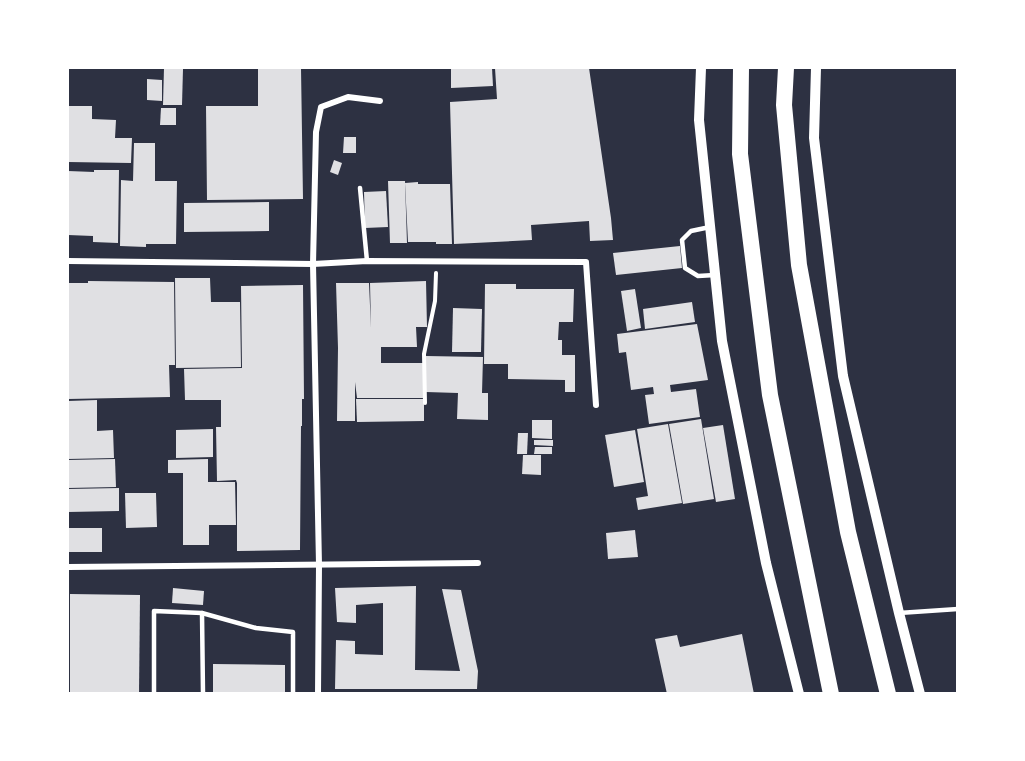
<svg xmlns="http://www.w3.org/2000/svg" width="1025" height="761" viewBox="0 0 1025 761" font-family="'Fira Sans Condensed',sans-serif">
<rect width="100%" height="100%" fill="#2d3142"/>
<g fill="#e0e0e3">
<path d="M 164,68 L 183,69 L 182,105 L 163,105 Z"/>
<path d="M 258,68 L 301,68 L 303,199 L 207,200 L 206,106 L 258,106 Z"/>
<path d="M 451,68 L 492,68 L 493,86 L 451,88 Z"/>
<path d="M 495,68 L 589,68 L 611,218 L 613,240 L 590,241 L 589,221 L 531,225 L 532,240 L 454,244 L 450,102 L 497,99 Z"/>
<path d="M 147,79 L 162,80 L 162,101 L 147,100 Z"/>
<path d="M 68,106 L 92,106 L 92,119 L 116,120 L 115,138 L 132,138 L 131,163 L 68,162 Z"/>
<path d="M 161,108 L 176,108 L 176,125 L 160,125 Z"/>
<path d="M 344,137 L 356,137 L 356,153 L 343,153 Z"/>
<path d="M 134,143 L 155,143 L 155,181 L 177,181 L 176,244 L 146,244 L 146,247 L 120,246 L 121,180 L 133,181 Z"/>
<path d="M 334,160 L 342,163 L 338,175 L 330,172 Z"/>
<path d="M 94,170 L 119,170 L 118,243 L 93,242 L 93,236 L 68,235 L 68,171 L 94,172 Z"/>
<path d="M 388,181 L 405,181 L 407,243 L 390,243 Z"/>
<path d="M 418,182 L 418,184 L 450,184 L 452,244 L 436,244 L 436,242 L 408,242 L 405,183 Z"/>
<path d="M 386,191 L 388,227 L 365,228 L 364,192 Z"/>
<path d="M 269,202 L 269,231 L 184,232 L 184,203 Z"/>
<path d="M 680,246 L 682,268 L 616,275 L 613,253 Z"/>
<path d="M 175,278 L 210,278 L 211,302 L 240,302 L 241,367 L 176,368 Z"/>
<path d="M 88,281 L 174,282 L 175,365 L 169,365 L 170,397 L 68,399 L 68,283 L 88,283 Z"/>
<path d="M 426,281 L 427,327 L 416,327 L 417,347 L 381,347 L 381,363 L 423,363 L 424,398 L 357,398 L 355,382 L 355,421 L 337,421 L 338,348 L 336,283 L 369,283 L 371,328 L 370,283 Z"/>
<path d="M 485,284 L 516,284 L 516,289 L 574,289 L 573,322 L 559,322 L 558,340 L 562,340 L 562,355 L 575,355 L 575,392 L 565,392 L 565,380 L 508,379 L 508,364 L 484,364 Z"/>
<path d="M 303,285 L 304,399 L 302,399 L 302,426 L 301,426 L 300,550 L 237,551 L 237,483 L 236,480 L 217,481 L 216,427 L 221,427 L 221,400 L 185,400 L 184,369 L 242,368 L 241,286 Z"/>
<path d="M 635,289 L 641,328 L 627,331 L 621,291 Z"/>
<path d="M 692,302 L 695,322 L 645,329 L 643,309 Z"/>
<path d="M 453,308 L 482,309 L 481,352 L 452,352 Z"/>
<path d="M 697,324 L 708,380 L 670,385 L 671,392 L 696,389 L 700,417 L 649,424 L 645,395 L 654,394 L 653,387 L 631,390 L 626,352 L 619,353 L 617,334 Z"/>
<path d="M 426,356 L 483,357 L 482,393 L 488,393 L 488,420 L 457,419 L 458,393 L 426,392 Z"/>
<path d="M 356,399 L 424,399 L 424,421 L 357,422 Z"/>
<path d="M 97,400 L 97,431 L 113,430 L 114,458 L 68,459 L 68,401 Z"/>
<path d="M 701,419 L 714,499 L 683,504 L 669,424 Z"/>
<path d="M 532,420 L 552,420 L 552,439 L 532,438 Z"/>
<path d="M 668,424 L 682,503 L 638,510 L 636,498 L 648,496 L 637,429 Z"/>
<path d="M 723,425 L 735,499 L 716,502 L 703,428 Z"/>
<path d="M 213,429 L 213,457 L 176,458 L 176,430 Z"/>
<path d="M 635,430 L 644,482 L 614,487 L 605,435 Z"/>
<path d="M 518,433 L 528,433 L 527,454 L 517,454 Z"/>
<path d="M 534,440 L 553,440 L 553,446 L 534,445 Z"/>
<path d="M 535,447 L 552,447 L 552,454 L 534,454 Z"/>
<path d="M 523,455 L 541,455 L 541,475 L 522,474 Z"/>
<path d="M 115,459 L 116,487 L 68,488 L 68,460 Z"/>
<path d="M 208,459 L 208,482 L 235,482 L 236,525 L 209,525 L 209,545 L 183,545 L 183,473 L 168,473 L 168,460 Z"/>
<path d="M 119,488 L 119,511 L 68,512 L 68,489 Z"/>
<path d="M 125,493 L 156,493 L 157,527 L 126,528 Z"/>
<rect x="68" y="528" width="34" height="24"/>
<path d="M 635,530 L 638,557 L 608,559 L 606,533 Z"/>
<path d="M 416,586 L 415,670 L 460,671 L 442,589 L 461,590 L 478,671 L 477,689 L 335,689 L 336,640 L 355,641 L 355,654 L 383,655 L 383,603 L 356,605 L 356,623 L 337,622 L 335,588 Z"/>
<path d="M 173,588 L 204,591 L 203,605 L 172,603 Z"/>
<path d="M 70,594 L 140,595 L 139,694 L 70,694 Z"/>
<path d="M 742,634 L 754,694 L 667,694 L 655,639 L 677,635 L 680,647 Z"/>
<path d="M 213,664 L 285,665 L 285,694 L 213,694 Z"/>
</g>
<g fill="none" stroke-linecap="round" stroke-linejoin="round">
<path stroke="#fff" stroke-width="4" d="M 425,403 L 424,354 L 435,301 L 436,273"/>
<g stroke="#fff" stroke-width="4.5">
<path d="M 360,188 L 367,261"/>
<path d="M 710,227 L 691,231 L 682,240 L 685,268 L 698,276 L 715,275"/>
<path d="M 202,613 L 203,694"/>
<path d="M 899,613 L 958,609"/>
<path d="M 154,694 L 154,611 L 202,613 L 256,628 L 293,632 L 293,694"/>
</g>
<g stroke="#fff" stroke-width="6">
<path d="M 68,261 L 313,264 L 367,261 L 586,262 L 596,405"/>
<path d="M 68,567 L 478,563"/>
<path d="M 318,694 L 319,565 L 313,264 L 316,132 L 321,107 L 348,97 L 380,101"/>
</g>
<g stroke="#fff" stroke-width="10">
<path d="M 701,68 L 699,120 L 722,341 L 766,563 L 799,694"/>
<path d="M 816,68 L 814,138 L 843,376 L 899,613 L 920,694"/>
</g>
<g stroke="#fff" stroke-width="16">
<path d="M 741,68 L 740,154 L 770,395 L 831,694"/>
<path d="M 786,68 L 784,105 L 799,265 L 848,532 L 888,694"/>
</g>
</g>
<rect width="1025" height="761" fill="none" stroke="#ffffff" stroke-width="138"/>
</svg>
